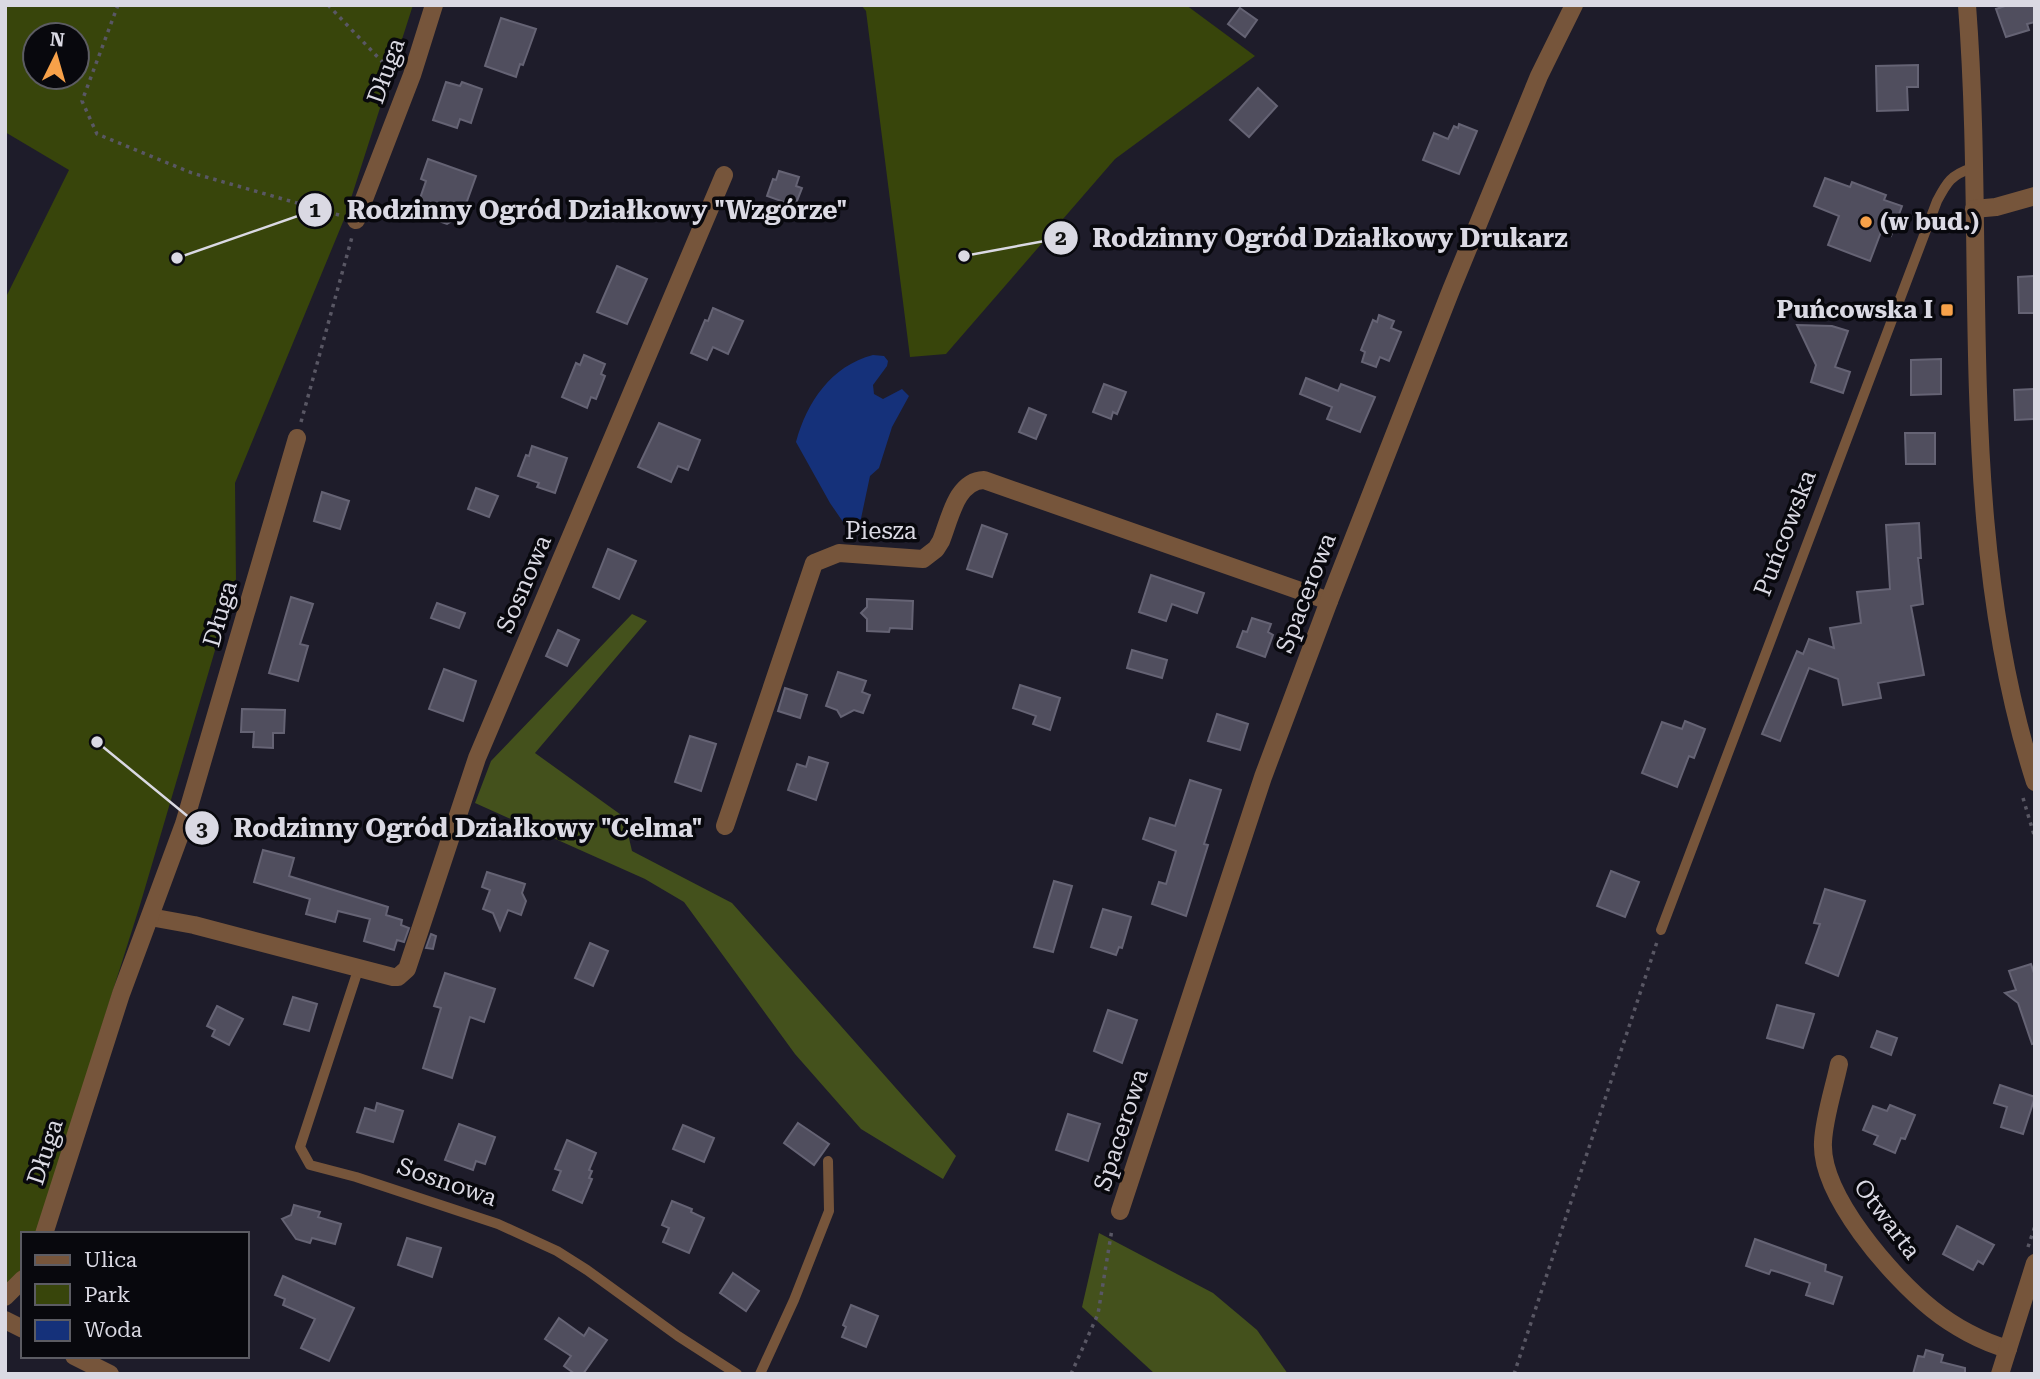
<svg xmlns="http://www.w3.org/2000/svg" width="2040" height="1379" viewBox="0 0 2040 1379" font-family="'Roboto Serif',serif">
<rect width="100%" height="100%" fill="#1e1c2a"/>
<g fill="#38450b" fill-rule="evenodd">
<path d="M 5,5 L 413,5 L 345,217 L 235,483 L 236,579 L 140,905 L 36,1234 L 23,1234 L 23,1267 L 5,1288 L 5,299 L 69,170 L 5,132 ZM 35,35 L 77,35 L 77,77 L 35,77 Z"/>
<path d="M 861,5 L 1186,5 L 1255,56 L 1115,159 L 946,354 L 910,357 L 866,11 Z"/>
</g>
<g fill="#44511c">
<path d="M 632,614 L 647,621 L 535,753 L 624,817 L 632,851 L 732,903 L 956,1156 L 943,1179 L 861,1129 L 795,1054 L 684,902 L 645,879 L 475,803 L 491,761 Z"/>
<path d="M 1099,1233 L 1213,1293 L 1257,1330 L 1288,1374 L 1155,1374 L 1082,1307 Z"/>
</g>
<path fill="#15317a" d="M 873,355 L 884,356 L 888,361 L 887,366 L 873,385 L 874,394 L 883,399 L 902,389 L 909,396 L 892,427 L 879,468 L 870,476 L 859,528 L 850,532 L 830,503 L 796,442 C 807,402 831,366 873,355 Z"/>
<g fill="#504e5e" stroke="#656374" stroke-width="2">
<path d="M 2008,5 L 2035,5 L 2035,22 L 2027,24 L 2029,30 L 2006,37 L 1996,9 Z"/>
<path d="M 1240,8 L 1257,20 L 1245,37 L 1228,24 Z"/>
<path d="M 501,18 L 536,29 L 523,65 L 520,64 L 516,77 L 485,66 Z"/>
<path d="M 1918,65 L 1918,87 L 1907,87 L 1908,110 L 1877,111 L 1876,66 Z"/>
<path d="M 446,82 L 460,86 L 462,82 L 482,89 L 471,123 L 460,119 L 457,128 L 433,120 Z"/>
<path d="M 1258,88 L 1277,106 L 1249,137 L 1230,120 Z"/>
<path d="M 1459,124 L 1477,131 L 1459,174 L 1423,160 L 1434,133 L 1448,139 L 1454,126 L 1458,128 Z"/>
<path d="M 428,159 L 476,176 L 462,215 L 447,224 L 415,213 L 426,181 L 421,179 Z"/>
<path d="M 779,171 L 799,177 L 796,186 L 802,188 L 795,206 L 767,196 L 773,179 L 776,180 Z"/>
<path d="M 1825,178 L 1850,187 L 1852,182 L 1886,195 L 1884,200 L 1902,206 L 1891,236 L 1881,232 L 1870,261 L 1828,245 L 1839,216 L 1814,206 Z"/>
<path d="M 617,266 L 647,279 L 627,324 L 597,312 Z"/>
<path d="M 2035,276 L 2035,313 L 2019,313 L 2018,277 Z"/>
<path d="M 713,308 L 743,321 L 728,354 L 713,347 L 707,360 L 691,353 L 705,320 L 708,321 Z"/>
<path d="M 1379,315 L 1394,321 L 1391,328 L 1401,332 L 1389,361 L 1380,357 L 1376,367 L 1362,362 L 1365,352 L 1361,350 L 1373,320 L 1377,322 Z"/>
<path d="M 1797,325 L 1832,326 L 1848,331 L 1835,367 L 1850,372 L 1843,393 L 1811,382 L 1816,365 Z"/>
<path d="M 584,355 L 605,364 L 601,374 L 605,376 L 596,399 L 591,397 L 587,408 L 562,397 L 576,363 L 580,365 Z"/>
<path d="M 1941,359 L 1941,394 L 1911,395 L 1911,360 Z"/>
<path d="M 1306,378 L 1338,391 L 1341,384 L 1375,397 L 1360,432 L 1327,419 L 1332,407 L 1300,394 Z"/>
<path d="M 1104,384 L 1126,392 L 1117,414 L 1113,412 L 1111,419 L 1093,412 Z"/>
<path d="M 2035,389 L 2035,419 L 2015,420 L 2014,390 Z"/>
<path d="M 1029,408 L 1046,415 L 1036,439 L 1019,432 Z"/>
<path d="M 659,423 L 700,440 L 688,470 L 678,466 L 671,482 L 638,467 Z"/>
<path d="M 1905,433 L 1935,433 L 1935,464 L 1906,464 Z"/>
<path d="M 532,446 L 567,458 L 555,493 L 537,487 L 539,483 L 518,476 L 526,455 L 529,456 Z"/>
<path d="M 476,488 L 498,496 L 489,517 L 468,509 Z"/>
<path d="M 322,492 L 349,501 L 340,529 L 314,521 Z"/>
<path d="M 1919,523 L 1921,558 L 1918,558 L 1923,604 L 1911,606 L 1924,675 L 1878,683 L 1881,698 L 1843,705 L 1838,679 L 1809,668 L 1780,741 L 1762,734 L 1797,651 L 1803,654 L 1809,639 L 1834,648 L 1830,628 L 1861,623 L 1857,592 L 1890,589 L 1886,525 Z"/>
<path d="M 982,525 L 1007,534 L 992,577 L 967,569 Z"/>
<path d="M 608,549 L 636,561 L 619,599 L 593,587 Z"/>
<path d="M 1151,575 L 1204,593 L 1197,613 L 1172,604 L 1166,621 L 1139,612 Z"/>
<path d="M 291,597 L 313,604 L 300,644 L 308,646 L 298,681 L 269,673 Z"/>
<path d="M 867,599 L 913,601 L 912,629 L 890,628 L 889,632 L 867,631 L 867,619 L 861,613 L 867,607 Z"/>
<path d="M 437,603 L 465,613 L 459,628 L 431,618 Z"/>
<path d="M 1252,618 L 1271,624 L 1268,632 L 1273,635 L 1265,657 L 1237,647 L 1243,631 L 1247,632 Z"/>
<path d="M 558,630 L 579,640 L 567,666 L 546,656 Z"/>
<path d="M 1132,650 L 1167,660 L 1162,678 L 1127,668 Z"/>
<path d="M 444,669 L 476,681 L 463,721 L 429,709 Z"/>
<path d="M 838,672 L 866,681 L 862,692 L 870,695 L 863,713 L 854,710 L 841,717 L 837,710 L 826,706 Z"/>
<path d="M 1020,685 L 1060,698 L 1050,730 L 1033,724 L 1036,716 L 1013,708 Z"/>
<path d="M 785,688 L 807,695 L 800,718 L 778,711 Z"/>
<path d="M 242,709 L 285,710 L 284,733 L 273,733 L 273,748 L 253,747 L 254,732 L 241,732 Z"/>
<path d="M 1217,714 L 1248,724 L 1240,750 L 1208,741 Z"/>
<path d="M 1685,721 L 1705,729 L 1694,758 L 1689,756 L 1677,787 L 1642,773 L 1662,722 L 1682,729 Z"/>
<path d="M 690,736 L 716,744 L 701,791 L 675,782 Z"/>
<path d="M 809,757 L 828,763 L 816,800 L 788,790 L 797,764 L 806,767 Z"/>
<path d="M 1190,780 L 1221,790 L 1204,844 L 1208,845 L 1186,916 L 1152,904 L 1159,882 L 1166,884 L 1176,851 L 1143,839 L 1150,818 L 1175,826 Z"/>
<path d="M 263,850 L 294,858 L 289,876 L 388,907 L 386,915 L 402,920 L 401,925 L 409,928 L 404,942 L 397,940 L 394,950 L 364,941 L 370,919 L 338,911 L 335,922 L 306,914 L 310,899 L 254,882 Z"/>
<path d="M 1611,871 L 1639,882 L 1625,917 L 1597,906 Z"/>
<path d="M 487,872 L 525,884 L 522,893 L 526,901 L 521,915 L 508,910 L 500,930 L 493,913 L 483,909 L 490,890 L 482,887 Z"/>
<path d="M 1054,881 L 1072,886 L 1053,952 L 1034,947 Z"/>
<path d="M 1825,889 L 1865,901 L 1838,976 L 1806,963 L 1820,924 L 1814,923 Z"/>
<path d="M 1103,909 L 1131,917 L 1122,948 L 1119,947 L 1116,955 L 1091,947 Z"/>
<path d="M 431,934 L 436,936 L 433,949 L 426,948 Z"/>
<path d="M 590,943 L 608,951 L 593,986 L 575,978 Z"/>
<path d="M 2031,964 L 2035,976 L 2035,1043 L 2032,1044 L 2018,1003 L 2005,993 L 2016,990 L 2009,971 Z"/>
<path d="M 445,973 L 495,989 L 484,1022 L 470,1017 L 452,1078 L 423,1068 L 441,1008 L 434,1006 Z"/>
<path d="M 293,997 L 317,1004 L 309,1031 L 284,1024 Z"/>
<path d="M 1777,1005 L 1814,1014 L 1803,1048 L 1767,1038 Z"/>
<path d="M 217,1006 L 243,1019 L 229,1045 L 212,1036 L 215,1030 L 207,1026 Z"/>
<path d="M 1108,1010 L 1137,1020 L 1122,1063 L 1094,1051 Z"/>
<path d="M 1877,1031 L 1897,1038 L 1891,1055 L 1871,1047 Z"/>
<path d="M 2000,1085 L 2035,1097 L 2023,1134 L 2001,1127 L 2007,1107 L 1994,1103 Z"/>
<path d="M 377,1103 L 403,1111 L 393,1142 L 357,1132 L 365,1108 L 375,1111 Z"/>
<path d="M 1890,1105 L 1915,1115 L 1905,1139 L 1901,1138 L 1895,1153 L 1874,1144 L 1878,1136 L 1863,1130 L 1873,1106 L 1887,1111 Z"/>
<path d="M 1068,1114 L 1100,1124 L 1088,1161 L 1056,1150 Z"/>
<path d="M 798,1123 L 829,1144 L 814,1165 L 784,1143 Z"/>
<path d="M 459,1124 L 495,1137 L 485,1164 L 476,1161 L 473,1170 L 445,1160 Z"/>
<path d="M 683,1125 L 714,1138 L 704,1162 L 673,1149 Z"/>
<path d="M 567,1140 L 596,1153 L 589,1170 L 592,1171 L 589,1178 L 592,1179 L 582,1203 L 553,1190 L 561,1171 L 555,1169 Z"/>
<path d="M 672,1201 L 692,1209 L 691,1212 L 704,1218 L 689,1253 L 663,1242 L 669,1228 L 662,1225 Z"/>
<path d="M 294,1205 L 320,1212 L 318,1217 L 341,1224 L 335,1244 L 312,1238 L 310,1243 L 296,1239 L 282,1219 L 291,1215 Z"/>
<path d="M 1957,1226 L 1994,1245 L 1983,1264 L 1978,1261 L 1973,1270 L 1943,1254 Z"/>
<path d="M 407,1238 L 441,1248 L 432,1277 L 398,1265 Z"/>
<path d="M 1755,1239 L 1826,1265 L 1825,1271 L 1842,1277 L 1833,1304 L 1806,1295 L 1810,1283 L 1778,1272 L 1771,1270 L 1769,1274 L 1746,1266 Z"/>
<path d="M 733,1273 L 759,1291 L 746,1311 L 720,1293 Z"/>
<path d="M 283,1276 L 354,1308 L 329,1361 L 301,1348 L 315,1319 L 283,1305 L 285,1299 L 275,1295 Z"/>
<path d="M 851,1305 L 878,1316 L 866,1347 L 842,1337 L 846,1327 L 843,1325 Z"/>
<path d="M 559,1318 L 584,1336 L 589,1328 L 607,1340 L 583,1374 L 575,1374 L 564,1366 L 571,1356 L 545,1339 Z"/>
<path d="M 1926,1350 L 1943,1355 L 1941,1362 L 1965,1368 L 1965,1374 L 1913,1374 L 1918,1356 L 1924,1357 Z"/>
</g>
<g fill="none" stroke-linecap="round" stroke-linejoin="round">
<g stroke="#595764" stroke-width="3.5" stroke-dasharray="3.5 5" stroke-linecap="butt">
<path d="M 118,5 L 82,101 L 97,134 L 192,173 L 339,215"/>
<path d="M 328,5 L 392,72"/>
<path d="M 301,422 L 352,237"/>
<path d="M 2023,798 L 2035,838"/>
<path d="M 2028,1247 L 2035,1226"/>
<path d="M 1071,1374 L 1098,1314 L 1112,1229"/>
<path d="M 1514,1374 L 1657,942"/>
</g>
<g stroke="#76553b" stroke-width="10">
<path d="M 1661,930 L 1937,201 C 1947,182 1951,175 1972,168"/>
<path d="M 359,967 L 300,1147 L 310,1165 L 356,1177 L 498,1224 L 557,1251 L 587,1270 L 678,1336 L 737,1374"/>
<path d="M 760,1374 L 794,1300 L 829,1211 L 828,1161"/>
</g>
<g stroke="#76553b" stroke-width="18">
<path d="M 1967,5 C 1987,265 1954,530 2035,782"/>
<path d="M 1974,209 L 1996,207 L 2035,196"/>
<path d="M 356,220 L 412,75 L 434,5"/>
<path d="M 725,826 L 814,563 L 839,553 L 923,559 L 936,549 L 941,541 C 950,519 956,481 984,480 L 1329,601"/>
<path d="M 150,917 L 194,925 L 393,977 L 398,977 L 407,969 L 477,758 L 724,175"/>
<path d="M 1839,1064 C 1834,1088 1824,1118 1823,1142 C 1820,1195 1892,1277 1932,1309 C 1953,1326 1982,1342 2008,1349"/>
<path d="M 1120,1211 L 1263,777 L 1329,601 L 1451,290 L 1539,76 L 1574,5"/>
<path d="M 44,1234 L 121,994 L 184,824 L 297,438"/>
<path d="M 5,1297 L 23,1279"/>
<path d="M 5,1320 L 23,1329"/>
<path d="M 74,1356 L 110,1374"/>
<path d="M 2000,1374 L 2035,1263"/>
</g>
</g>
<g fill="#f7a149" stroke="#08080d" stroke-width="2.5">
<circle cx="1866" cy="222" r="7"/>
<rect x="1940" y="303" width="14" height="14" rx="3.5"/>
</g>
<g text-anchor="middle" stroke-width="7" stroke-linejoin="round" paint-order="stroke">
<g font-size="24" fill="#dad9e3" stroke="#08080d">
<text transform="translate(386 71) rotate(-70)" y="8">Długa</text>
<text x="881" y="539">Piesza</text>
<text transform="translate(1785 533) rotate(-69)" y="8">Puńcowska</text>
<text transform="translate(524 584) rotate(-67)" y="8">Sosnowa</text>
<text transform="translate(1306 593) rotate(-69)" y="8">Spacerowa</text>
<text transform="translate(220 614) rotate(-74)" y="8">Długa</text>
<text transform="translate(1121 1130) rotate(-72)" y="8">Spacerowa</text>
<text transform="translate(45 1152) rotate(-72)" y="8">Długa</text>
<text transform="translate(447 1182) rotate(19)" y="8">Sosnowa</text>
<text transform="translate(1887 1219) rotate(53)" y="8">Otwarta</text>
</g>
<g font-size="24" font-weight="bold" fill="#dad9e3" stroke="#08080d" text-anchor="start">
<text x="1880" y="230">(w bud.)</text>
<text x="1933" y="318" text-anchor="end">Puńcowska I</text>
</g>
</g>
<path fill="none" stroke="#dad9e3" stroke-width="2.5" d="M177 258L315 210M964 256L1061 238M97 742L202 828"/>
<g fill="#dad9e3" stroke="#08080d" stroke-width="2.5">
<circle cx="177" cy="258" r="7"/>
<circle cx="964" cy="256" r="7"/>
<circle cx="97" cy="742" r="7"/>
<circle cx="315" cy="210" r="18"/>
<circle cx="1061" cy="238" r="18"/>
<circle cx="202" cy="828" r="18"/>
</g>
<g font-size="21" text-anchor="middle" font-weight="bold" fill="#111">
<text x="315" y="217">1</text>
<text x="1061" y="245">2</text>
<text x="202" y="836">3</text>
</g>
<g font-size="26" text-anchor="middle" font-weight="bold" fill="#dad9e3" stroke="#08080d" stroke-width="7" stroke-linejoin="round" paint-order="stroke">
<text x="597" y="219">Rodzinny Ogród Działkowy "Wzgórze"</text>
<text x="1330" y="247">Rodzinny Ogród Działkowy Drukarz</text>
<text x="468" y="837">Rodzinny Ogród Działkowy "Celma"</text>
</g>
<rect width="2040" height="1379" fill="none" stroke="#dad9e3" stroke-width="14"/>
<rect x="21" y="1232" width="228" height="126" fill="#08080d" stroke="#5c5c63" stroke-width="2"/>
<rect x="35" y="1255" width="35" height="10" fill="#76553b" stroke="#5c5c63" stroke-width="2"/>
<text x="84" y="1267" font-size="21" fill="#dad9e3">Ulica</text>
<rect x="35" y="1284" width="35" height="21" fill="#38450b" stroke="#5c5c63" stroke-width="2"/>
<text x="84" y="1302" font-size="21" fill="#dad9e3">Park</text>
<rect x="35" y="1320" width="35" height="21" fill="#15317a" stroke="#5c5c63" stroke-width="2"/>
<text x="84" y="1337" font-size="21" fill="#dad9e3">Woda</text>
<g transform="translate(56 56) rotate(5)"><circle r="33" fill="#08080d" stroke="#5c5c63" stroke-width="2"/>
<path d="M0-5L12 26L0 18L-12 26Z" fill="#f7a149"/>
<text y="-10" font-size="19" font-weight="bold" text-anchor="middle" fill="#dad9e3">N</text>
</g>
</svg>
